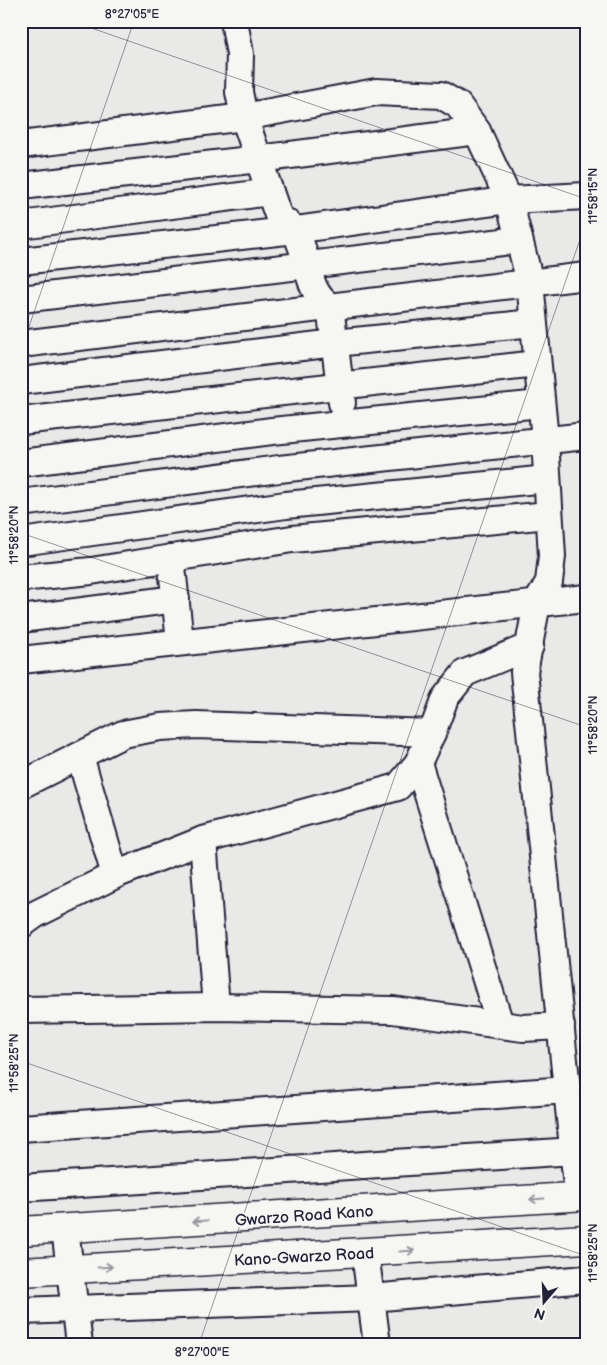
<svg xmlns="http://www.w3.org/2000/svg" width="607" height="1365" viewBox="0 0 607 1365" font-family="'Balsamiq Sans',sans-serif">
<rect width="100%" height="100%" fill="#e9e9e7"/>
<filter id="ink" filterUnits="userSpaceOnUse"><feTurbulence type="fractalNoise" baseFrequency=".02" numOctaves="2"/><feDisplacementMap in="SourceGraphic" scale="10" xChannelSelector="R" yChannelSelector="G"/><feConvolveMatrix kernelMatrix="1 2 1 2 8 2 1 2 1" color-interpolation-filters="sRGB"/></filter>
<g filter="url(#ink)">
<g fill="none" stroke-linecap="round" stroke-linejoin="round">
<defs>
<g id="minor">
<path d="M 234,21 L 240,54 L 239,92 L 244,117 L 278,215 C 283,221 291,225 295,230 C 298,234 299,241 301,245 C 309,266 309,294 330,306 L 342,403"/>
<path d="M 21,145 L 244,117 L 376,92 L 441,95 L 458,105 L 477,131 L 509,200 L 530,282 L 545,440 L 552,556 L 549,582 L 537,603 L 524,672 L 578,1196"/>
<path d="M 21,186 L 259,159 L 477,131"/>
<path d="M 21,225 L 270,192"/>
<path d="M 21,261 L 295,230 L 509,200 L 586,196"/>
<path d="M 21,299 L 519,240"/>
<path d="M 21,344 L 586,276"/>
<path d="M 21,381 L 335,343 L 533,323"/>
<path d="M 21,421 L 537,364"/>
<path d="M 21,463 L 272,431 L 540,404"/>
<path d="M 21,503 L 279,469 L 586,436"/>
<path d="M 21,542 L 286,505 L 547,479"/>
<path d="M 171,558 L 180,641"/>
<path d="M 21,578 L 91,571 L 292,539 L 549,515"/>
<path d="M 21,619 L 176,599"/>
<path d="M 21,660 L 586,598"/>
<path d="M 80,756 L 115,875"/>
<path d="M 418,763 L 500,1024"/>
<path d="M 21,785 L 123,734 L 160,727 L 196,725 L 432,733"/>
<path d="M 203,840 L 216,1007"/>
<path d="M 21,925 L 36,914 L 115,875 L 203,840 L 398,787 L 418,763 L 432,733 L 445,698 L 465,673 L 530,646"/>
<path d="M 21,1010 L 216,1007 L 393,1010 L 523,1028 L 561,1026"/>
<path d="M 21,1128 L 568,1090"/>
<path d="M 21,1188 L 574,1151"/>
<path d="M 65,1229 L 79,1344"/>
<path d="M 365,1253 L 377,1344"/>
<path d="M 21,1311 L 371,1298 L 586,1279"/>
</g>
<g id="major">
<path d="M 21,1231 L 586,1196"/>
<path d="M 21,1272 L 586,1239"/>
</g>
</defs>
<use href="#minor" stroke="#22223b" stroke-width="30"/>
<use href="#major" stroke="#22223b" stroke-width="31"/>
<use href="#minor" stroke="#f6f6f2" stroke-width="26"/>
<use href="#major" stroke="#f6f6f2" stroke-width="28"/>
</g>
<defs><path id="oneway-shaft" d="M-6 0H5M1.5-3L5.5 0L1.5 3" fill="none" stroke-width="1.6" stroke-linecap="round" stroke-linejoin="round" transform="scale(1.25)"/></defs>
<g stroke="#9797a0">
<use href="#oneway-shaft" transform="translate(537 1199) rotate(176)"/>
<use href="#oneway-shaft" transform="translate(200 1221) rotate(177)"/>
<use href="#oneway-shaft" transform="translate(407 1251) rotate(-4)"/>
<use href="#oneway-shaft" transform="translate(105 1267) rotate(-3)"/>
</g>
</g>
<path fill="none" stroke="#22223b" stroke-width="1" stroke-opacity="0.45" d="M 71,21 L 586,199M 21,350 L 134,21M 21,533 L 586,727M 21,1061 L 586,1256M 199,1344 L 586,222"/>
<g text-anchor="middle" stroke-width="4" stroke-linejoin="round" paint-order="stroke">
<g font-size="16" fill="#22223b" stroke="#f6f6f2">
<text transform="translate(304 1215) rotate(-4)" y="6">Gwarzo Road Kano</text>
<text transform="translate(304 1256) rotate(-3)" y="6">Kano-Gwarzo Road</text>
</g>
</g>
<rect width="607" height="1365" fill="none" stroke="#f6f6f2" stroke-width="55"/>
<g transform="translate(544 1302) rotate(199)" stroke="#f6f6f2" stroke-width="4" paint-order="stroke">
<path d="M0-4L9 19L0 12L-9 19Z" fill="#22223b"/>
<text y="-8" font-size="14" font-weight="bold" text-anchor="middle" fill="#22223b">N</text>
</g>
<rect x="28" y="28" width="552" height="1310" fill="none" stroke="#22223b" stroke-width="2"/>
<g font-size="12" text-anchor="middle" fill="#22223b">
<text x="132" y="18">8°27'05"E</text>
<text transform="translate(593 196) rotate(-90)" y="4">11°58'15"N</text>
<text transform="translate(14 535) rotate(-90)" y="4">11°58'20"N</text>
<text transform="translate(593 725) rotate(-90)" y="4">11°58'20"N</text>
<text transform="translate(14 1063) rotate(-90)" y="4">11°58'25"N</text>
<text transform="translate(593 1253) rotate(-90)" y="4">11°58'25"N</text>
<text x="202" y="1356">8°27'00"E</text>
</g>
</svg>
